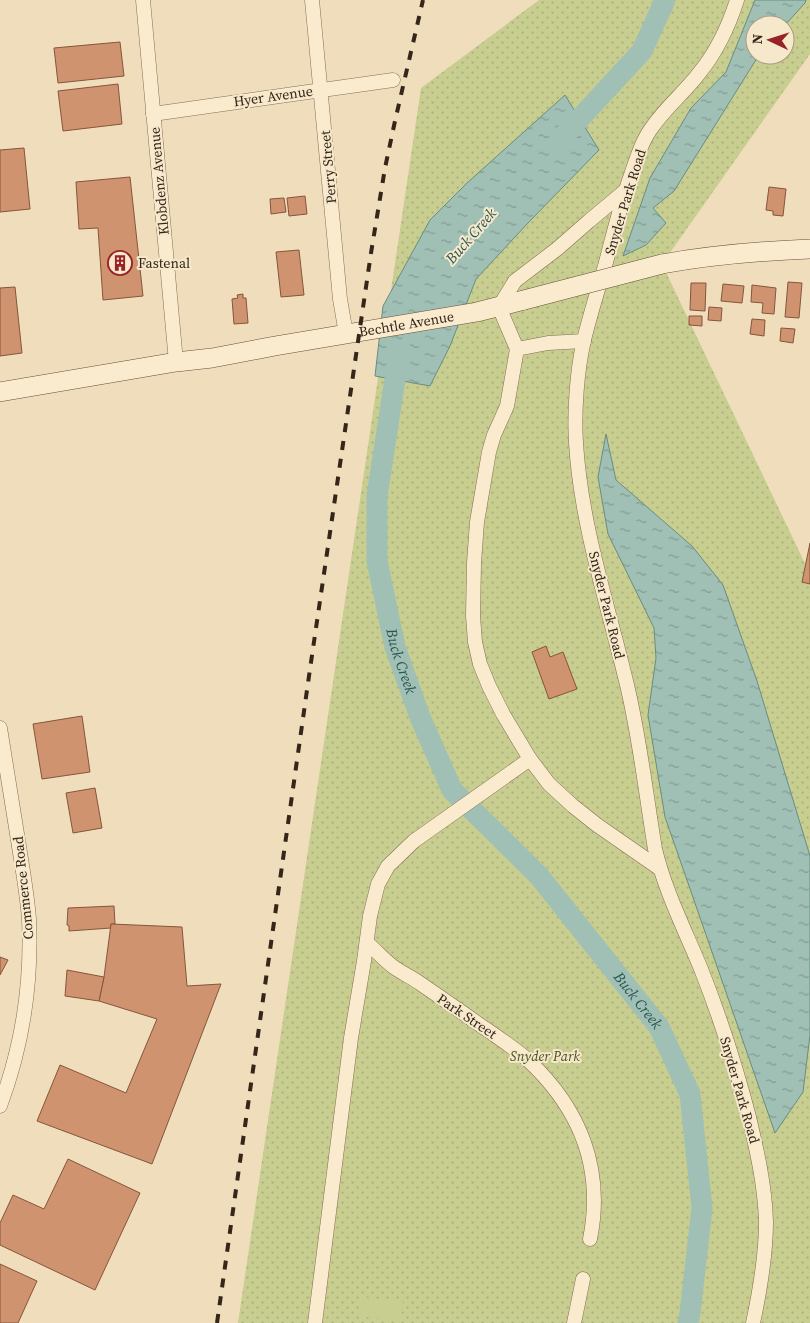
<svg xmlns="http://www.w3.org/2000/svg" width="810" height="1323" viewBox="0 0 810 1323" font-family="'Source Serif 4',serif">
<defs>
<pattern id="park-dots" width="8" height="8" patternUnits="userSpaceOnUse" patternTransform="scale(1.25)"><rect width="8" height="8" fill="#c8cd90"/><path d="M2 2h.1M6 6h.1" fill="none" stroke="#acb07c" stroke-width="1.8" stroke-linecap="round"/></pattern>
<pattern id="water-ripples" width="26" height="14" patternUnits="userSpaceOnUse" patternTransform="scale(1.25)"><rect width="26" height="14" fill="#a0c0b5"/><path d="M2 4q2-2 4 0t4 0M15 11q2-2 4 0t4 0" fill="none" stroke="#839c92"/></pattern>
</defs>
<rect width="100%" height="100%" fill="#efddbc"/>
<path fill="url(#park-dots)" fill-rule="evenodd" d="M 539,0 L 810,0 L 810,54 L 662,264 L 810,574 L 810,1323 L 238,1323 L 421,88 ZM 755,25 L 785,25 L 785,55 L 755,55 Z"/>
<path fill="#c8cd90" d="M 360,1297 L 403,1302 L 401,1321 L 358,1316 Z"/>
<g fill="url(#water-ripples)" stroke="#688d82">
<path d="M 755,0 L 806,0 L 805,3 L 785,25 L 755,25 L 755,55 L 759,55 L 674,191 L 653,208 L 666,223 L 646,245 L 623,256 L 650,178 L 691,108 L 726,72 Z"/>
<path d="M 565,95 L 599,150 L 528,223 L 476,279 L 450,346 L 430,386 L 375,376 L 383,306 L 430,220 L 467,183 Z"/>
<path d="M 606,434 L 616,480 L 692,546 L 723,585 L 757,681 L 810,856 L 810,1035 L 803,1092 L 775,1133 L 665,817 L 648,715 L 656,658 L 654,628 L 608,534 L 598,477 Z"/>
</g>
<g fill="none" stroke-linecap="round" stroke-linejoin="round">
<g stroke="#a0c0b5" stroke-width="21">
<path d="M 560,140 L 642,51 L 665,0"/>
<path id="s1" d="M 403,353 L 397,366 L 377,496 L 377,561 L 395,647 L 420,717 L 452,790 L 539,876 L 659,1027 L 690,1094 L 702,1208 L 690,1313 L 688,1323"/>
</g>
</g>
<g fill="#cf9370" stroke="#86553a">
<path d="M 120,42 L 124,76 L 58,83 L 54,48 Z"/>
<path d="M 118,84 L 122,124 L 63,131 L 58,91 Z"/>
<path d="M 24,148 L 30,209 L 0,212 L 0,150 Z"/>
<path d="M 130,177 L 143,296 L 103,300 L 98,228 L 79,229 L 76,182 Z"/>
<path d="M 769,187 L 786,189 L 783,216 L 773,215 L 773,211 L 766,210 Z"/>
<path d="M 305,196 L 307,214 L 289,216 L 287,198 Z"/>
<path d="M 284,198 L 286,212 L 271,214 L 270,199 Z"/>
<path d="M 299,250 L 304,295 L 281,297 L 276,252 Z"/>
<path d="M 788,282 L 802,283 L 799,318 L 785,317 Z"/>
<path d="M 691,283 L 706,283 L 705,311 L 690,310 Z"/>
<path d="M 723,284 L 744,286 L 742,303 L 721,301 Z"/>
<path d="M 752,285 L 776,288 L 774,314 L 762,313 L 763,303 L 751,302 Z"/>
<path d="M 15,287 L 22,353 L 0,356 L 0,288 Z"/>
<path d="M 243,294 L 243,298 L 246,298 L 248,323 L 234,324 L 232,299 L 238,298 L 237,295 Z"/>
<path d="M 709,307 L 722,308 L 721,321 L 708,320 Z"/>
<path d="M 689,316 L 702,316 L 702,326 L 689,325 Z"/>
<path d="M 752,319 L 765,320 L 764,336 L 750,334 Z"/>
<path d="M 781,328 L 795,329 L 793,343 L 780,341 Z"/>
<path d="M 810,543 L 810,584 L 802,582 Z"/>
<path d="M 546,646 L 550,657 L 563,652 L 577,689 L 549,699 L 532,652 Z"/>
<path d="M 82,716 L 90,772 L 42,779 L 33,724 Z"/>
<path d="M 95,788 L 102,828 L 73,833 L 66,793 Z"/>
<path d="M 114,906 L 115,924 L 111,924 L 111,928 L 69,931 L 69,926 L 67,925 L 68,908 Z"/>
<path d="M 111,924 L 182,927 L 187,986 L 221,984 L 152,1164 L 37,1121 L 60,1065 L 126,1093 L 157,1019 L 99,1001 L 104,977 Z"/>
<path d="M 0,957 L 8,960 L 0,975 Z"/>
<path d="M 67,970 L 104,977 L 99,1001 L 65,996 Z"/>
<path d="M 68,1159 L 140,1193 L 95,1290 L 0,1245 L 0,1223 L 13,1195 L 44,1209 Z"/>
<path d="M 0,1264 L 37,1281 L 18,1323 L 0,1323 Z"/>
</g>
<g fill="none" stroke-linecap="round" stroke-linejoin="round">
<defs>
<g id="street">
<path d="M 143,0 L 176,362"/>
<path d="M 312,0 L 340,299 L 346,334"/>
<path d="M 737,0 C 729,25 717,51 700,72 C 686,91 667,106 653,126 C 642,140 637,158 631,175 C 620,205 613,236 605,266 C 598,290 590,315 584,340 C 577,370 574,412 576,443 C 581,525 608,605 627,685 C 640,739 646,795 655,849 C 665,891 685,930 701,969 C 720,1017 736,1067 749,1117 C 757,1151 765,1186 766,1222 C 766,1256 760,1290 753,1323"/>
<path d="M 153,114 L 393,80"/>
<path d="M 584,341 L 548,343 L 517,349 L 507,406 L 494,435 L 489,452 L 477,522 L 474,563 L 473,616 L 475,642 L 480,664 L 489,686 L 503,714 L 530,759 L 549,784 L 573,806 L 597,825 L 659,868"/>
<path d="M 517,349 L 499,307 L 515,281 L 557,249 L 589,221 L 625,191"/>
<path d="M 0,728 C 6,765 12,803 18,840 C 22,866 27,893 29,919 C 32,983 22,1047 0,1106"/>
<path d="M 367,943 C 377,951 385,961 395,968 C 404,974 413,978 421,984 C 440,997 459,1010 477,1023 C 495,1035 513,1047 529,1061 C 580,1109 604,1169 590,1239"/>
<path d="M 315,1323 L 351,1038 L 364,961 L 370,916 L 378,884 L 388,866 L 414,841 L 530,759"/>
<path d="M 574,1323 L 583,1279"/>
</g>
<g id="secondary">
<path d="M 662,264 C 711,255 760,251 810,249"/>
<path id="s2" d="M 0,392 L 176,362 L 212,358 L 275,346 L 477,312 L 524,300"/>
</g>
</defs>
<use href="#street" stroke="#876d55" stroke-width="15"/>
<use href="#secondary" stroke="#684e39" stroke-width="20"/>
<use href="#street" stroke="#faebcf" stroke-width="14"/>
<use href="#secondary" stroke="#faebcf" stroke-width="19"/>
<path stroke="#35261a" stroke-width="4" stroke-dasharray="9 9" stroke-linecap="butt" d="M 217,1323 L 310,669 L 371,253 L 385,168 L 395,121 L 423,0"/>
<defs>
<path id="secondary-bridge" d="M 524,300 L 662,264"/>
</defs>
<use href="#secondary-bridge" stroke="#684e39" stroke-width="20" stroke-linecap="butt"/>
<use href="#secondary-bridge" stroke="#faebcf" stroke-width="19"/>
</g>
<defs>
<symbol id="building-ring" viewBox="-11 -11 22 22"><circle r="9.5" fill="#f6e8cb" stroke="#972329" stroke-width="1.5"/><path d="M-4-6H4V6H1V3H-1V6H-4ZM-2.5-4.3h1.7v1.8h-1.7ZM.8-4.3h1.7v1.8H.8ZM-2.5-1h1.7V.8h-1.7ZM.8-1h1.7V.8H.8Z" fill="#972329"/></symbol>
</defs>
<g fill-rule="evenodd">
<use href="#building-ring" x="106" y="249" width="28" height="28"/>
</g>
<g text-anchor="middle" stroke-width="4" stroke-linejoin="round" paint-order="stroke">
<g font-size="14" fill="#35261a" stroke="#f6e8cb">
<text transform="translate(273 96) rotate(-8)" y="5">Hyer Avenue</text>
<text transform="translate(328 167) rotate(-95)" y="5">Perry Street</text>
<text transform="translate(159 181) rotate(-95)" y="5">Klobdenz Avenue</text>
<text transform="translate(625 202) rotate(-73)" y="5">Snyder Park Road</text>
<text dy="5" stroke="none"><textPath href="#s2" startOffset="412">Bechtle Avenue</textPath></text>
<text transform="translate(607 605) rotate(76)" y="5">Snyder Park Road</text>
<text transform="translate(23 888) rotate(-96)" y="5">Commerce Road</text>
<text transform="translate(467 1016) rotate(34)" y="5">Park Street</text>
<text transform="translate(740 1090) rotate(74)" y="5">Snyder Park Road</text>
</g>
<g font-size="14" fill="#35261a" stroke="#f6e8cb" text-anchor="start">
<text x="138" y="268">Fastenal</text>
</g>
<g font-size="14" font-style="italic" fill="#485220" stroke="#f6e8cb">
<text x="545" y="1061">Snyder Park</text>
</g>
<g font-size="15" font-style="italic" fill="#295651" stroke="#f6e8cb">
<text transform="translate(471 236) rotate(-49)" y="5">Buck Creek</text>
<text dy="5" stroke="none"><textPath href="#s1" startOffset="314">Buck Creek</textPath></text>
<text dy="5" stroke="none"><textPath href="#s1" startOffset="734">Buck Creek</textPath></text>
</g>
</g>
<g transform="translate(770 40) rotate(274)"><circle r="24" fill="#f6e8cb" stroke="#a99a84"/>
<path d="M0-4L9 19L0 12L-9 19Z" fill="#972329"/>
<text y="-8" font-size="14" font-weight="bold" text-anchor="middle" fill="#35261a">N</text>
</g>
</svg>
